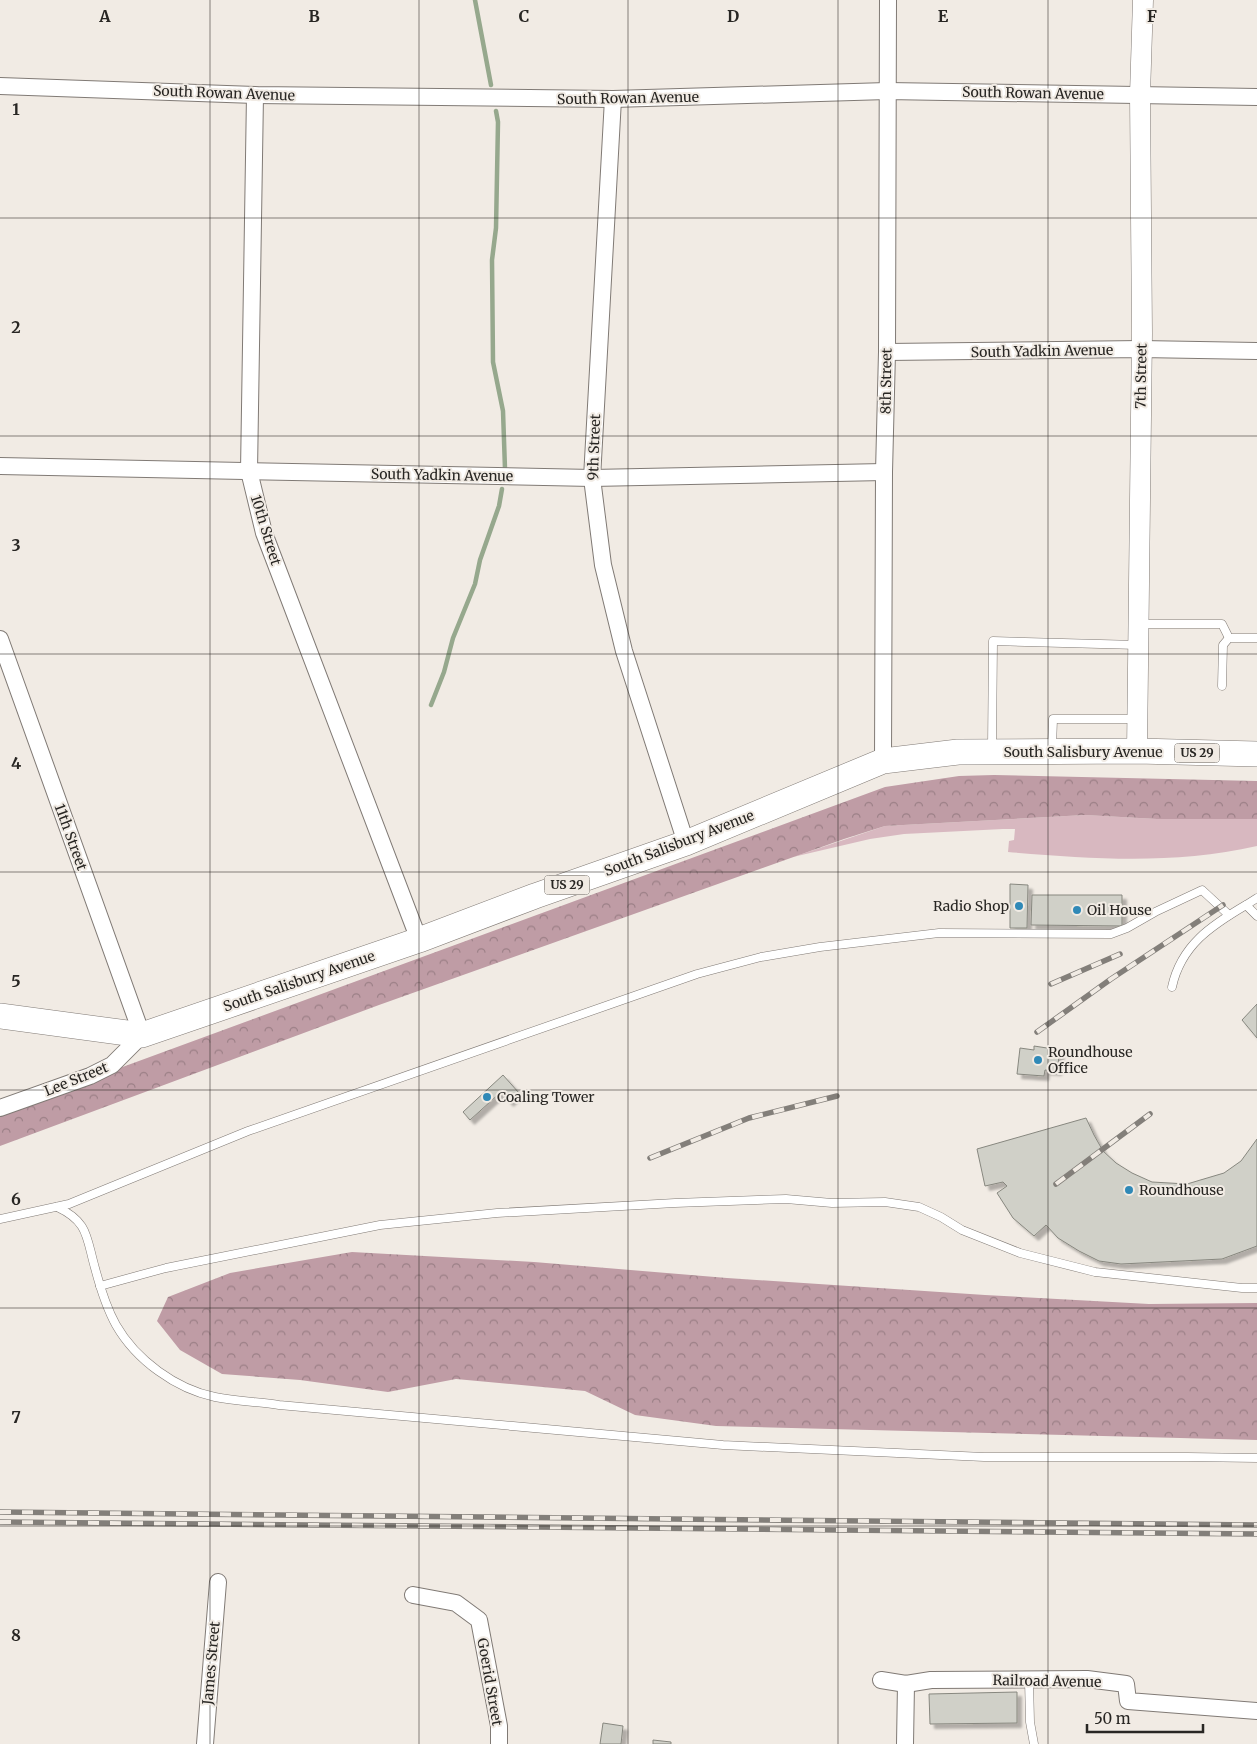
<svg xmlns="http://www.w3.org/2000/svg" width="1257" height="1744" viewBox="0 0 1257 1744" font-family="Merriweather,serif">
<defs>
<pattern id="forest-crowns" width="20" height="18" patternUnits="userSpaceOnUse" patternTransform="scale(1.25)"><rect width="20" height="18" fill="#bf9ca5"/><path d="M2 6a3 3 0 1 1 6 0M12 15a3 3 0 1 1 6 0" fill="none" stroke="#9b7f86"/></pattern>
<filter id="shadow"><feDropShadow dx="4.5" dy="4.5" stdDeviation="1" flood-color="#0004"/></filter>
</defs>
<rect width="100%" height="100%" fill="#f1ebe4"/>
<path fill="#d8b8c0" d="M 1085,815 L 1157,819 L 1257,819 L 1257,846 C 1173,865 1093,859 1008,852 L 1009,841 L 1014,840 L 1015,829 L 1003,829 L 904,834 L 870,839 L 793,857 L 885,826 Z"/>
<g fill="url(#forest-crowns)">
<path d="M 994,775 L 1257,781 L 1257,819 L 1157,819 L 1085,815 L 885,826 L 844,839 L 379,1005 L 0,1146 L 0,1112 L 885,787 L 959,776 Z"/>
<path d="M 352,1252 L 534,1262 L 727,1278 L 985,1295 L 1149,1304 L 1257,1303 L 1257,1440 L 716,1426 L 635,1415 L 585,1391 L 456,1379 L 388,1392 L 300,1380 L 222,1374 L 180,1350 L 157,1321 L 168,1297 L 230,1273 Z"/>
</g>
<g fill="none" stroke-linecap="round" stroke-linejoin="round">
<g stroke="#96a88d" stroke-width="4.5">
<path d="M 475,0 L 491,85"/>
<path d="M 496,111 L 498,122 L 496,228 L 492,260 L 493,362 L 503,411 L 505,469"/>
<path d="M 431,705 L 444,672 L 453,638 L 475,584 L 480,560 L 499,506 L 502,489"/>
</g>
</g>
<g fill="#d0d0c8" stroke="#87877f" filter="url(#shadow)">
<path d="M 1010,884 L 1028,885 L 1027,928 L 1010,928 Z"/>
<path d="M 1032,895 L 1122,895 L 1122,926 L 1031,925 Z"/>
<path d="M 1257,1004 L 1257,1038 L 1242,1020 Z"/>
<path d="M 1034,1046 L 1060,1050 L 1057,1071 L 1045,1070 L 1044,1076 L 1017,1074 L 1020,1048 L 1034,1050 Z"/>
<path d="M 503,1075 L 519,1093 L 509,1102 L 501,1092 L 470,1120 L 463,1112 Z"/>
<path d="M 1086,1118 L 1094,1135 L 1103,1151 L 1116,1163 L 1132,1173 L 1152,1182 L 1187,1184 L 1224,1173 L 1241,1161 L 1257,1139 L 1257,1246 L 1222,1259 L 1121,1264 L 1099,1261 L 1079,1251 L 1058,1238 L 1046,1225 L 1034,1236 L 1013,1218 L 997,1193 L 1007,1186 L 1003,1182 L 985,1186 L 977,1149 Z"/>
<path d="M 1017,1692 L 1017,1723 L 930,1724 L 929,1694 Z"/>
<path d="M 603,1723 L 623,1726 L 621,1744 L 600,1744 Z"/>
<path d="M 653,1740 L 671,1742 L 671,1744 L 653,1744 Z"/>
</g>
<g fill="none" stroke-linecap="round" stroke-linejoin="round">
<defs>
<g id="service">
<path d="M 1140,624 L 1222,624 L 1229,638"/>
<path d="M 1222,686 L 1223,645 L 1229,638 L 1257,638"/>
<path d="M 1052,747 L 1053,719 L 1136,719"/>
<path d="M 992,748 L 993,641 L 1138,645"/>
<path d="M 1257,898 L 1246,905 L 1257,916"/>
<path d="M 1172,987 C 1181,945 1212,925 1246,905"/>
<path d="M 57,1207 C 89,1222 86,1237 95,1268 C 100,1287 106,1307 116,1325 C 136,1360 176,1389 215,1397 C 236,1401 258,1402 279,1405 L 723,1445 L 984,1457 L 1188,1457 L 1257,1458"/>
<path d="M 0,1219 L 69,1204 L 248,1131 L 697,974 L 761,957 L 820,947 L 939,933 L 1111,934 L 1127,928 L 1155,912 L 1202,890 L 1229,915"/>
<path d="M 100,1286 L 166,1268 L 380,1225 L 497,1213 L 675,1203 L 786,1199 L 832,1203 L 885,1202 L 919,1207 L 941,1217 L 962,1230 L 1020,1253 L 1095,1272 L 1242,1288 L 1257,1288"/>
<path d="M 1029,1680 L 1030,1722 L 1034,1744"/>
</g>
<g id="minor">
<path d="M 0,86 L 255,95 L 613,99 L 887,91 L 1257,97"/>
<path d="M 255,95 L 249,471 L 264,533 L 419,940"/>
<path d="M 613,99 L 592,478 L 603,565 L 624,651 L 686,843"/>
<path d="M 887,352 L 1141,349 L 1257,351"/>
<path d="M 0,466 L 592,478 L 884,472"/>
<path d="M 0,639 L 142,1035 L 112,1065 L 90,1076 L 0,1108"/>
<path d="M 883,761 L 884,472 L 887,352 L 888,0"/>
<path d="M 413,1595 L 456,1603 L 479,1620 L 499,1726 L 499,1744"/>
<path d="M 881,1680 L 906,1684 L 931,1680 L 1087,1679 L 1126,1684 L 1128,1701 L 1257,1711"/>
<path d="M 205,1744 L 218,1582"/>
<path d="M 905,1744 L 906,1684"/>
</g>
<path id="tertiary" d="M 1137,751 L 1142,333 L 1140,95 L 1143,0"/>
<path id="primary" d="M 0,1016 L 142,1035 L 419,940 L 535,896 L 686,843 L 883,761 L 958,752 L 1137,751 L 1257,754"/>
</defs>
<use href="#service" stroke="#807a75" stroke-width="9"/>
<use href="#minor" stroke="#807a75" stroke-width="18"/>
<use href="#tertiary" stroke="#807a75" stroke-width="21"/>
<use href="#primary" stroke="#807a75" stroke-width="26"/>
<use href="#service" stroke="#fff" stroke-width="8"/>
<use href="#minor" stroke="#fff" stroke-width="16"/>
<use href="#tertiary" stroke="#fff" stroke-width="20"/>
<use href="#primary" stroke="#fff" stroke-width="25"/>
<defs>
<g id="rail">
<path d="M 1051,984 L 1120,954"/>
<path d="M 1037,1032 L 1111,979 L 1223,905"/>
<path d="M 650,1158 L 749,1118 L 837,1096"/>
<path d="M 1056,1184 L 1150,1114"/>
<path d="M 0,1512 L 1257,1525"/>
<path d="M 0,1522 L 1257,1534"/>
</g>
</defs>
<use href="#rail" stroke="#837f7a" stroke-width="5.5"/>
<use href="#rail" stroke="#f1ebe4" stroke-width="4" stroke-dasharray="11" stroke-linecap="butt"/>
</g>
<path fill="none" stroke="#282623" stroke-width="1" stroke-opacity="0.55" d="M 210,0 L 210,1744M 419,0 L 419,1744M 628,0 L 628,1744M 838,0 L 838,1744M 1048,0 L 1048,1744M 0,218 L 1257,218M 0,436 L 1257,436M 0,654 L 1257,654M 0,872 L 1257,872M 0,1090 L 1257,1090M 0,1308 L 1257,1308M 0,1526 L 1257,1526"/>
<g fill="#3089b7" stroke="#f1ebe4" stroke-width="2">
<circle cx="1019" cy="906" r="5"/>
<circle cx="1077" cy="910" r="5"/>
<circle cx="1038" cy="1060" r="5"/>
<circle cx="487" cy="1097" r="5"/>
<circle cx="1129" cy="1190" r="5"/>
</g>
<g text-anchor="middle" stroke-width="4" stroke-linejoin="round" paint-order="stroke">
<g fill="#f1ebe4" stroke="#64615d" stroke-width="1">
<rect x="1174.5" y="743.5" width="45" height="19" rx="4"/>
<rect x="544.5" y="875.5" width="45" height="19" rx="4"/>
</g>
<g font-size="12" font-weight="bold" fill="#282623">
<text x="1197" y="757">US 29</text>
<text x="567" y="889">US 29</text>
</g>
<g font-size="14" fill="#282623" stroke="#f1ebe4">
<text transform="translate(224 93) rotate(2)" y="5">South Rowan Avenue</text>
<text transform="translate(1033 93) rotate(1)" y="5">South Rowan Avenue</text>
<text transform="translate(628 98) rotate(-1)" y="5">South Rowan Avenue</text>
<text transform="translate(1042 351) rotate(-1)" y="5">South Yadkin Avenue</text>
<text transform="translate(1141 376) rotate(-89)" y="5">7th Street</text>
<text transform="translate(886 381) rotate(-89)" y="5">8th Street</text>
<text transform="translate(594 447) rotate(-88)" y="5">9th Street</text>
<text transform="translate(442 475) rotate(1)" y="5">South Yadkin Avenue</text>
<text transform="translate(266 530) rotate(73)" y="5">10th Street</text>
<text x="1083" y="757">South Salisbury Avenue</text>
<text transform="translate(71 837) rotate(70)" y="5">11th Street</text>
<text transform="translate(679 843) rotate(-21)" y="5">South Salisbury Avenue</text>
<text transform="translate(299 981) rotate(-19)" y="5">South Salisbury Avenue</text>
<text transform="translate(76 1079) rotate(-22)" y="5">Lee Street</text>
<text transform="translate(211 1663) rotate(-85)" y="5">James Street</text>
<text transform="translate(1047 1681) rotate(1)" y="5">Railroad Avenue</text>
<text transform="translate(490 1682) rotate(80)" y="5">Goerid Street</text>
</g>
<g font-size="14" fill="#282623" stroke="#f1ebe4" text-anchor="start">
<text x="1009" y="911" text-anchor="end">Radio Shop</text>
<text x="1087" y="915">Oil House</text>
<text x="1048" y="1057">Roundhouse<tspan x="1048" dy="16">Office</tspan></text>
<text x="497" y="1102">Coaling Tower</text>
<text x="1139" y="1195">Roundhouse</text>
</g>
</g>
<g font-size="16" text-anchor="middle" font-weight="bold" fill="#282623" stroke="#f1ebe4" stroke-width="4" stroke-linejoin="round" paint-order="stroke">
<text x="105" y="22">A</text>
<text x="314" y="22">B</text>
<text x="524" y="22">C</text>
<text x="733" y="22">D</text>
<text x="943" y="22">E</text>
<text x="1152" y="22">F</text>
<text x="16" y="115">1</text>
<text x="16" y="333">2</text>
<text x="16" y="551">3</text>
<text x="16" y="769">4</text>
<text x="16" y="987">5</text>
<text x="16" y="1205">6</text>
<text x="16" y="1423">7</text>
<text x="16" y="1641">8</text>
</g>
<path d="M1087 1724v8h116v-8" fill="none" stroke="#282623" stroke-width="2.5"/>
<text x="1094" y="1724" font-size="15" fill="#282623" stroke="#f1ebe4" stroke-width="4" paint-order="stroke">50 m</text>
</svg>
